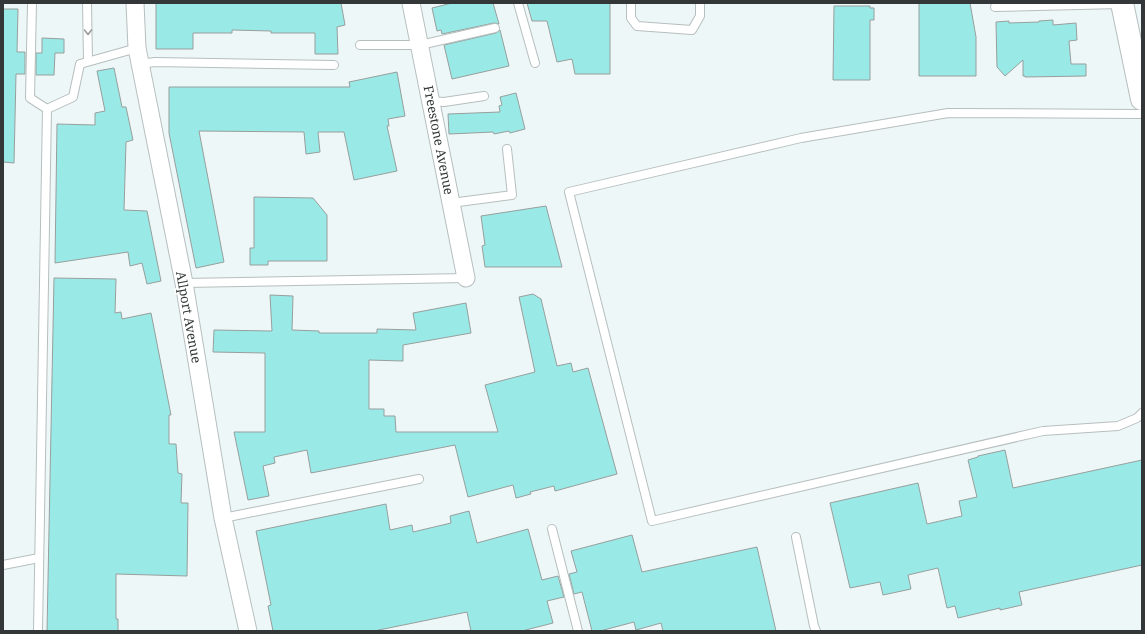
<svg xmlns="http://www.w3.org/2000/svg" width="1145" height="634" viewBox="0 0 1145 634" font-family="'Noto Serif',serif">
<rect width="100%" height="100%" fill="#eef7f7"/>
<g fill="#99eae6" stroke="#979f9e">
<path d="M 156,3 L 341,3 L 345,25 L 337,27 L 338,54 L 315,54 L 315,33 L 271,33 L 271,31 L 232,30 L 232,33 L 193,33 L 193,49 L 156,49 Z"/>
<path d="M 452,3 L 493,3 L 499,24 L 494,23 L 442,34 L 441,30 L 437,31 L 432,8 Z"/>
<path d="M 527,3 L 610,3 L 610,74 L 575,74 L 572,59 L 557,62 L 547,21 L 532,21 Z"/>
<path d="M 919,3 L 970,3 L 976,37 L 976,76 L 919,76 Z"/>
<path d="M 834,6 L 870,6 L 870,8 L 874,8 L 874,20 L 870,20 L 870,80 L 833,80 Z"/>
<path d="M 3,9 L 18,9 L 17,52 L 25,52 L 25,74 L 16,74 L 14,163 L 3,162 Z"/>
<path d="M 1053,20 L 1053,25 L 1076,23 L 1077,40 L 1069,41 L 1071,64 L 1086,64 L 1086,76 L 1025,77 L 1025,76 L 1023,76 L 1023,60 L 1005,76 L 997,67 L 996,22 L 1009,21 L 1009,23 L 1039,22 L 1039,21 Z"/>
<path d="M 500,30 L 509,66 L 452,79 L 444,45 L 496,33 Z"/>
<path d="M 42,38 L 64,39 L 64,53 L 55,53 L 54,75 L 36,75 L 36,53 L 42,53 Z"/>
<path d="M 114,68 L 122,107 L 126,107 L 133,140 L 126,142 L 124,210 L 147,211 L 161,281 L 147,284 L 142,263 L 130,266 L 128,252 L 55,263 L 57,124 L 95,125 L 95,113 L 105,111 L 97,71 Z"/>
<path d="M 397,72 L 405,116 L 388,119 L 389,126 L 387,126 L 397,171 L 354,180 L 344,132 L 318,132 L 320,152 L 306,154 L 304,132 L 199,131 L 224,262 L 196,268 L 169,133 L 169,87 L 350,87 L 349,82 Z"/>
<path d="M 516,93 L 525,129 L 510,133 L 509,131 L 494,134 L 493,132 L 449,134 L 448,114 L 500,112 L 499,106 L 502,105 L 500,97 Z"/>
<path d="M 254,197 L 313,198 L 327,215 L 327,261 L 268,261 L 268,265 L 250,265 L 250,248 L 254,248 Z"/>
<path d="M 546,206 L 562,267 L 485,267 L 482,246 L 485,245 L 481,216 Z"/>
<path d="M 54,278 L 116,279 L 115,313 L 121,312 L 122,319 L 151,313 L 171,415 L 169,415 L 169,444 L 176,444 L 178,473 L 182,474 L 181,503 L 188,503 L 187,576 L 116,574 L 116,619 L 118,619 L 118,631 L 47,631 Z"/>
<path d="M 533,294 L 541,299 L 557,366 L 571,363 L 573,372 L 588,368 L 617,474 L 555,491 L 554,486 L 530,492 L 531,494 L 516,498 L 513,485 L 468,497 L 455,445 L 311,473 L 307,450 L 274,457 L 275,463 L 263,466 L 269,496 L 248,500 L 234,432 L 265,432 L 265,353 L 213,352 L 214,330 L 272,331 L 270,295 L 293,296 L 292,330 L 319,331 L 319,333 L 377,333 L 377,329 L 416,330 L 413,313 L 466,303 L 471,333 L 403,345 L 403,361 L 369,360 L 369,409 L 384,409 L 384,416 L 395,416 L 396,432 L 498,432 L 485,385 L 535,372 L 519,297 Z"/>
<path d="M 1005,450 L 1013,488 L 1142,460 L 1142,565 L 1019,592 L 1022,605 L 1000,610 L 1000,608 L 958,618 L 955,606 L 947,608 L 938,568 L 908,575 L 911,589 L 883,595 L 880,582 L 850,588 L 830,503 L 918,483 L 927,524 L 962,516 L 959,501 L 977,497 L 968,460 L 978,457 L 978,456 Z"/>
<path d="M 386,504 L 390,530 L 412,525 L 413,532 L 451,523 L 450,516 L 469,511 L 477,543 L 528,529 L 542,580 L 558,576 L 564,597 L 547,601 L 553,623 L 522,631 L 471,631 L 467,612 L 374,631 L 273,631 L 268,606 L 271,605 L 256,531 Z"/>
<path d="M 632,535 L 642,572 L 757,547 L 776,631 L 663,631 L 661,623 L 636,630 L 634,622 L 600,631 L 592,631 L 582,592 L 574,594 L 569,574 L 577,572 L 571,551 Z"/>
</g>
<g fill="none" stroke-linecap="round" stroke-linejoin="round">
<defs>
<g id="lane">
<path d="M 32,3 L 30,98 L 47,109"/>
<path d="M 87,3 L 88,61"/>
<path d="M 518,3 L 535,63"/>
<path d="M 631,3 L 631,18 L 637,26 L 692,30 L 700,16 L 700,3"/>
<path d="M 995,7 L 1121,4"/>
<path d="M 360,45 L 420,45 L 495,28"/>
<path d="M 140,64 L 155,62 L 334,65"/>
<path d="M 431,101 L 444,102 L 484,96"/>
<path d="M 1142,114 L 948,113 L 801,138 L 569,192 L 652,521 L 1043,431 L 1118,426 L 1137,418 L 1142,413"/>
<path d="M 451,203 L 512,195 L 507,149"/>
<path d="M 184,283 L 466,278"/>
<path d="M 223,518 L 419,479"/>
<path d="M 552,529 L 578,631"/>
<path d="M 796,537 L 814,626 L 816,631"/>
<path d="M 3,565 L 39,558"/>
<path d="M 38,631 L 47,109 L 73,97 L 80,64 L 137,48"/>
</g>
<g id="street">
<path d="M 135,3 L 137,48 L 184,283 L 223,518 L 248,631"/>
<path d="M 411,3 L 466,278"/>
</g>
<path id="secondary" d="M 1122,3 L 1142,99"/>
</defs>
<use href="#lane" stroke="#b6bfbe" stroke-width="10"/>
<use href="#street" stroke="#b6bfbe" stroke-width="19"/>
<use href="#secondary" stroke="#b6bfbe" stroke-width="24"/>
<use href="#lane" stroke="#fff" stroke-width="8"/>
<use href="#street" stroke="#fff" stroke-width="17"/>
<use href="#secondary" stroke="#fff" stroke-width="22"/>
</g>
<defs><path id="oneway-chevron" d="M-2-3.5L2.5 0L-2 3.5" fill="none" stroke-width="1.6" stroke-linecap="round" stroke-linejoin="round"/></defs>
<use stroke="#999b9b" href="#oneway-chevron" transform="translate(88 32) rotate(89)"/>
<g text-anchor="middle" stroke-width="3" stroke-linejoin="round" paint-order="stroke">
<g font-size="13" fill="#333737" stroke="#fff">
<text transform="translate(439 140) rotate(79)" y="5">Freestone Avenue</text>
<text transform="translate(189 317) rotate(80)" y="5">Allport Avenue</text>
</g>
</g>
<rect width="1145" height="634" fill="none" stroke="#333737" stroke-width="8"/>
</svg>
